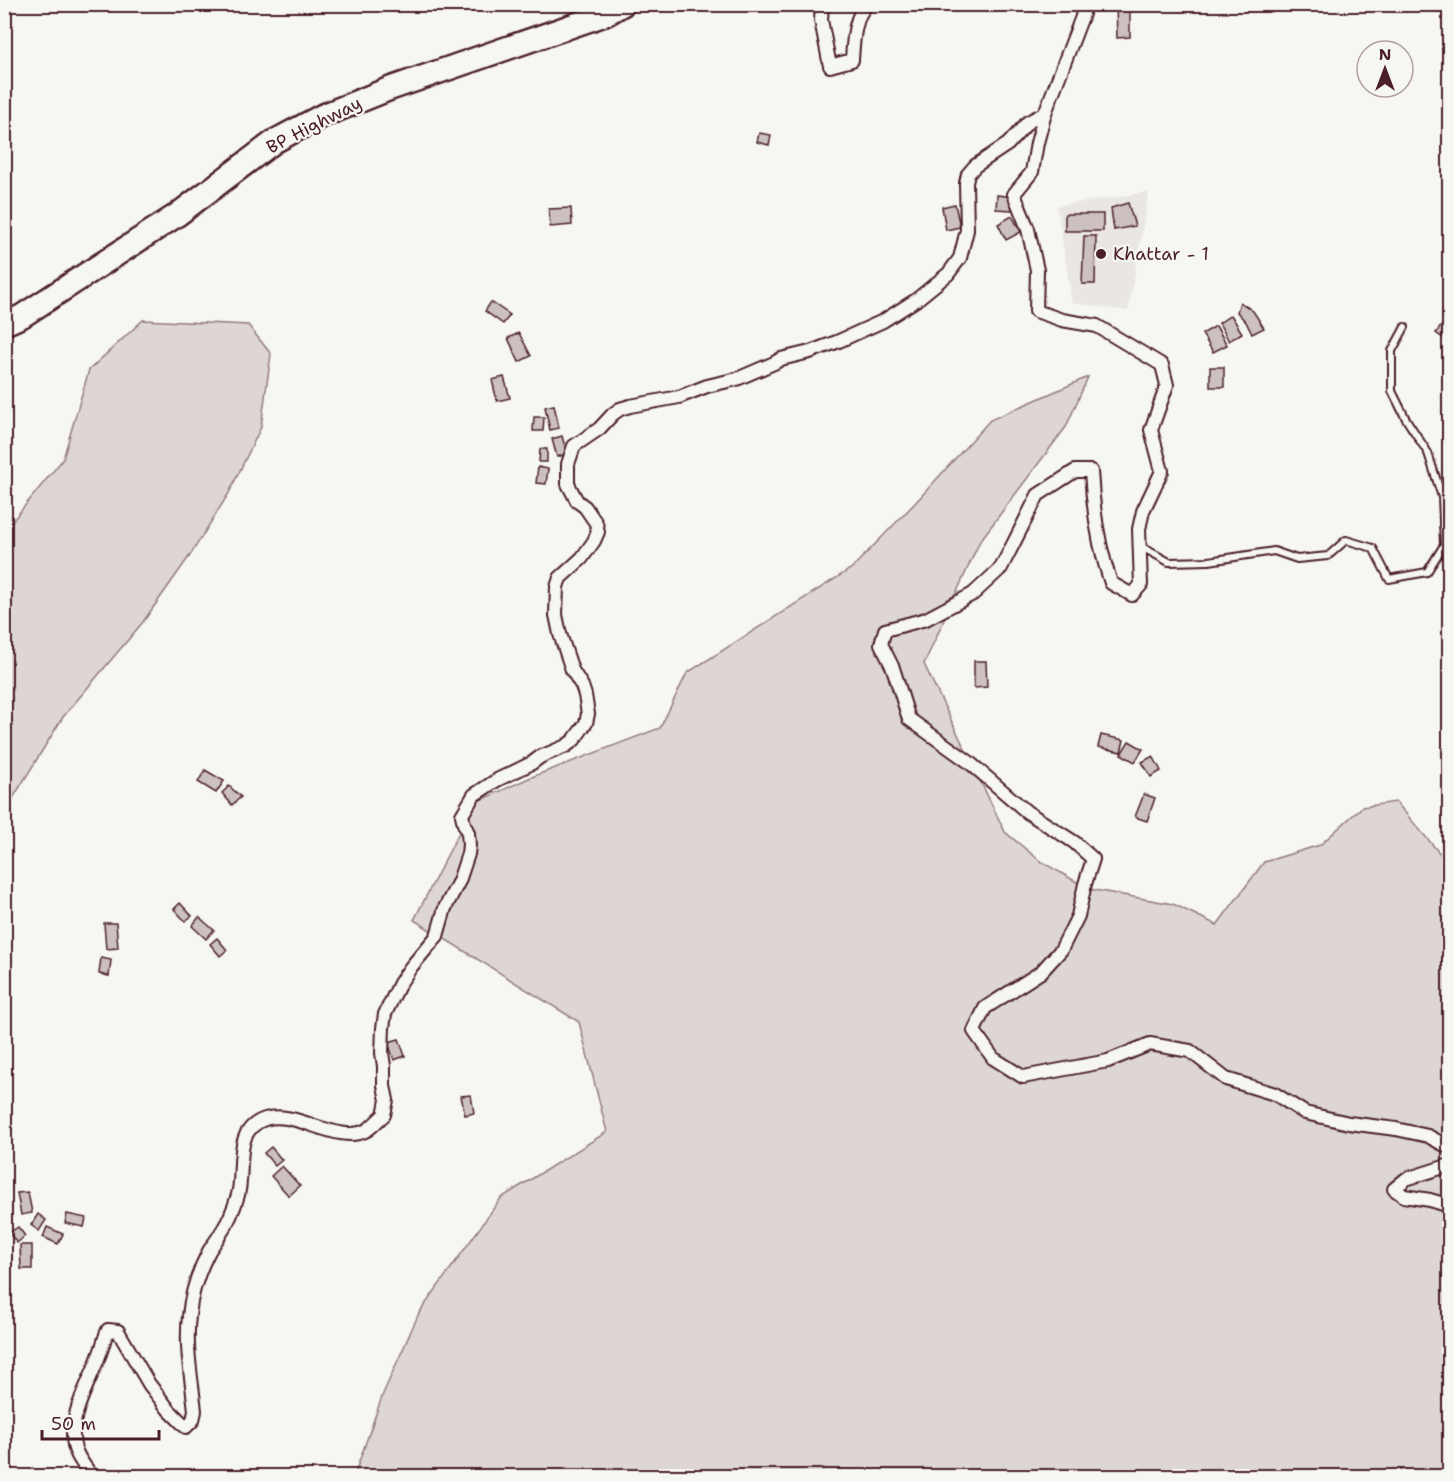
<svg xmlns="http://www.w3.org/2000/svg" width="1454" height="1481" viewBox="0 0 1454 1481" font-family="'Shantell Sans',sans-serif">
<rect width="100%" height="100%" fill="#f6f6f2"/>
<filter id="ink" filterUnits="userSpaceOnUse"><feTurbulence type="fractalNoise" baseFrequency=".0167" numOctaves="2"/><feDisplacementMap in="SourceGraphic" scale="12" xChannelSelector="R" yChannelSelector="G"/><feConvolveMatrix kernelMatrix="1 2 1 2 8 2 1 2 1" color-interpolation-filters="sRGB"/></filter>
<g filter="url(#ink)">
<path fill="#e9e6e3" d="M 1149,192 L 1128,311 L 1072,303 L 1057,206 Z"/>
<g fill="#ddd6d5" stroke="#947a80" stroke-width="1.5">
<path d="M 143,320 L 248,325 L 271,354 L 261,427 L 229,493 L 191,554 L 143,622 L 63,717 L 5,811 L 5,530 L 63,459 L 89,370 Z"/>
<path d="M 1088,377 L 1066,427 L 980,541 L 924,664 L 1005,832 L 1040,861 L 1089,889 L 1173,904 L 1217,925 L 1264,862 L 1320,845 L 1362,807 L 1396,802 L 1449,864 L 1449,1476 L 354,1476 L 383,1394 L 419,1313 L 501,1198 L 607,1132 L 579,1022 L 414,920 L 474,803 L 529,778 L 660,728 L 687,673 L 852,568 L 916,502 L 990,420 Z"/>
</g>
<g fill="#ccc1c0" stroke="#4a1f2b" stroke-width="1.5">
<path d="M 1116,4 L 1130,4 L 1130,37 L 1117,38 Z"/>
<path d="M 759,133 L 771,135 L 769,145 L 757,142 Z"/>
<path d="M 997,195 L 1013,197 L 1012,210 L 996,209 Z"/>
<path d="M 1128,203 L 1135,226 L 1114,230 L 1111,208 Z"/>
<path d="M 955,204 L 960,227 L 946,230 L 942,207 Z"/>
<path d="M 571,208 L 572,225 L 550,227 L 549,209 Z"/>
<rect x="1065" y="214" width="38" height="17"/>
<path d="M 1012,216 L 1021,232 L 1006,240 L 998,224 Z"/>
<path d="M 1084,236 L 1096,236 L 1095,284 L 1082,284 Z"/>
<path d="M 491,302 L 510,315 L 503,324 L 485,311 Z"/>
<path d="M 1240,302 L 1253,311 L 1264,328 L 1252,334 L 1246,322 L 1237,312 Z"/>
<path d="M 1450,314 L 1450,337 L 1447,341 L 1436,333 Z"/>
<path d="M 1231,315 L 1242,333 L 1229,341 L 1219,323 Z"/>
<path d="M 1216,326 L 1227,345 L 1213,352 L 1202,334 Z"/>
<path d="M 519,333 L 531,356 L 519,362 L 508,338 Z"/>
<rect x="1210" y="367" width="14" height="20"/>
<path d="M 504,377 L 510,398 L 497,401 L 492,380 Z"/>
<path d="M 554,405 L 559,428 L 550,430 L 545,407 Z"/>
<path d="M 534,417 L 544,417 L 543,431 L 533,431 Z"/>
<path d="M 562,436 L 567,454 L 557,457 L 552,439 Z"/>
<path d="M 540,449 L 547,449 L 547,462 L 539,462 Z"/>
<path d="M 538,467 L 548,469 L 546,484 L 536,483 Z"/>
<path d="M 974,661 L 986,661 L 987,687 L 974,688 Z"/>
<path d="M 1101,735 L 1124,740 L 1121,752 L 1098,747 Z"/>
<path d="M 1129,741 L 1143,749 L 1135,762 L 1121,754 Z"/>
<path d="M 1153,756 L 1161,771 L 1151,777 L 1142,762 Z"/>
<path d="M 205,770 L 224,781 L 216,793 L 198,782 Z"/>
<path d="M 229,786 L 241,797 L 232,805 L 222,793 Z"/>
<path d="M 1144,794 L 1155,798 L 1147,821 L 1135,817 Z"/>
<path d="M 180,903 L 192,916 L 185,921 L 174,909 Z"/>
<path d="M 199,917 L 214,930 L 206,939 L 192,926 Z"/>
<path d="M 104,923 L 116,923 L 118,948 L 106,949 Z"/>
<path d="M 217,938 L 227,950 L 220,956 L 210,944 Z"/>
<path d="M 101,958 L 111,960 L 109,976 L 99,974 Z"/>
<path d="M 399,1039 L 405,1056 L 394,1060 L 388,1042 Z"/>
<path d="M 471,1095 L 474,1113 L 465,1115 L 461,1096 Z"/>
<path d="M 271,1147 L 282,1160 L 275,1166 L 264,1153 Z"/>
<path d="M 282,1166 L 300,1186 L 289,1196 L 271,1176 Z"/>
<path d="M 28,1192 L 32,1213 L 21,1215 L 17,1193 Z"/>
<path d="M 38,1214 L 46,1220 L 39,1231 L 31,1225 Z"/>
<path d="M 67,1214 L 86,1218 L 84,1227 L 65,1223 Z"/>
<path d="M 18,1227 L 25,1236 L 17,1243 L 9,1233 Z"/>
<path d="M 47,1227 L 63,1234 L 58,1244 L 43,1237 Z"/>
<path d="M 20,1245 L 32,1245 L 32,1269 L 21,1269 Z"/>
</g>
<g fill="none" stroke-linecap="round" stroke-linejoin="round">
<defs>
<path id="lane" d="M 1140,546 L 1169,562 L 1209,561 L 1274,551 L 1297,559 L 1328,556 L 1346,540 L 1373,548 L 1389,579 L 1427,572 L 1444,545 L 1442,497 L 1428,453 L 1406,419 L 1392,391 L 1392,351 L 1405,327"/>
<g id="street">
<path d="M 822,4 L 821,20 L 830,66 L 852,60 C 853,44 854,14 868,4"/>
<path d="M 1079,4 L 1083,14 L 1045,113 L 1037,143 L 1032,172 L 1014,194 L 1028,229 L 1037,270 L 1036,311 L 1062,320 L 1097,326 L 1162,365 L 1167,385 L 1151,430 L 1162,471 L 1143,511 L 1139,529 L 1141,585 L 1132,595 L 1111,583 C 1098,546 1093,510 1091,471 L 1075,471 L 1038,495 L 1001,568 L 973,594 L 926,619 L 885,630 L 881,644 L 893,668 L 909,719 L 969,762 L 1027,812 L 1074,842 L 1093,859 L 1085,884 L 1078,916 L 1061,950 L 1041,972 L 985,1008 L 974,1031 L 993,1058 L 1023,1077 L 1108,1061 L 1150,1044 L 1190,1051 L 1226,1079 L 1275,1094 L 1305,1113 L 1349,1123 L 1396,1129 L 1428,1136 L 1450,1148"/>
<path d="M 1450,1165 L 1406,1179 L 1394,1189 L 1404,1196 L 1430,1200 L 1450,1206"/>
<path d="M 92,1476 C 85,1467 76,1456 74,1445 C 68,1416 90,1382 99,1356 C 103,1347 104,1338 108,1330 L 118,1331 L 149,1384 L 169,1410 L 186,1427 L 193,1420 L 195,1411 C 192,1380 185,1348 189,1316 C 191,1294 199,1270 209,1251 C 212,1246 216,1241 219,1236 C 228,1223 234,1209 238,1195 C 245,1169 232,1130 265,1119 C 296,1109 339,1146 367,1130 C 372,1127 379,1119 384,1115 L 387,1100 L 384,1086 L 384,1066 L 382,1053 L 383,1028 L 385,1014 L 400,983 L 411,967 L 437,936 L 445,908 L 459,881 L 468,854 L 469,845 L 468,833 L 464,824 L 462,815 L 474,795 L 497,780 L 532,763 L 540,757 L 566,746 L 574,740 L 586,723 L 588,714 L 585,695 L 582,686 L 572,670 L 560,634 L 556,615 L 557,587 L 560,578 L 582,558 L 594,541 L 598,532 L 596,523 L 585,507 L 577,501 L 568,484 L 568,464 L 574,446 L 599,429 L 613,414 L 620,409 L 630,406 L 679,397 L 707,386 L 737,379 L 774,363 L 781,359 L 810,352 L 839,341 L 883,321 L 916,300 L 948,274 L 960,258 L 967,230 L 966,183 L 968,174 L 975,166 L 1008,144 L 1028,122 L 1045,113"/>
</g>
<path id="highway" d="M 4,324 L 22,316 L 177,215 L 275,141 L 322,116 L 389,89 L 606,14 L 623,4"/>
</defs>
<use href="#lane" stroke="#4a1f2b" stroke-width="10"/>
<use href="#street" stroke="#4a1f2b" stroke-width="16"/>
<use href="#highway" stroke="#4a1f2b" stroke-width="27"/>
<use href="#lane" stroke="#f6f6f2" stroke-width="6"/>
<use href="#street" stroke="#f6f6f2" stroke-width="12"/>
<use href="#highway" stroke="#f6f6f2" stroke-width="22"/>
</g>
</g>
<circle fill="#4a1f2b" stroke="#f6f6f2" stroke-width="2" cx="1101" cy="254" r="6"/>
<g text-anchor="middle" stroke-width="4.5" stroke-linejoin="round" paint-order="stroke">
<g font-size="18" fill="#4a1f2b" stroke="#f6f6f2">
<text transform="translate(314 125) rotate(-27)" y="6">BP Highway</text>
</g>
<g font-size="18" fill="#4a1f2b" stroke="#f6f6f2" text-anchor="start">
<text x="1113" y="260">Khattar - 1</text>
</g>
</g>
<rect width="1454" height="1481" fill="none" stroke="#f6f6f2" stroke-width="24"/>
<rect x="12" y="12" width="1430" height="1457" fill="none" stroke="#4a1f2b" stroke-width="2" filter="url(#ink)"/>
<g transform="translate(1385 69)"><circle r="28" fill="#f6f6f2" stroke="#b1a0a2" stroke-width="1.5"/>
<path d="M0-4.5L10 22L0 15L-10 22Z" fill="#4a1f2b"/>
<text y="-9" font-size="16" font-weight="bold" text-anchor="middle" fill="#4a1f2b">N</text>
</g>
<path d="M42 1430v9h117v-9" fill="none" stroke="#4a1f2b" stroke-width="3"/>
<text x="51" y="1430" font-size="18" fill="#4a1f2b" stroke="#f6f6f2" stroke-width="4.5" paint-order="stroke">50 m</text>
</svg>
